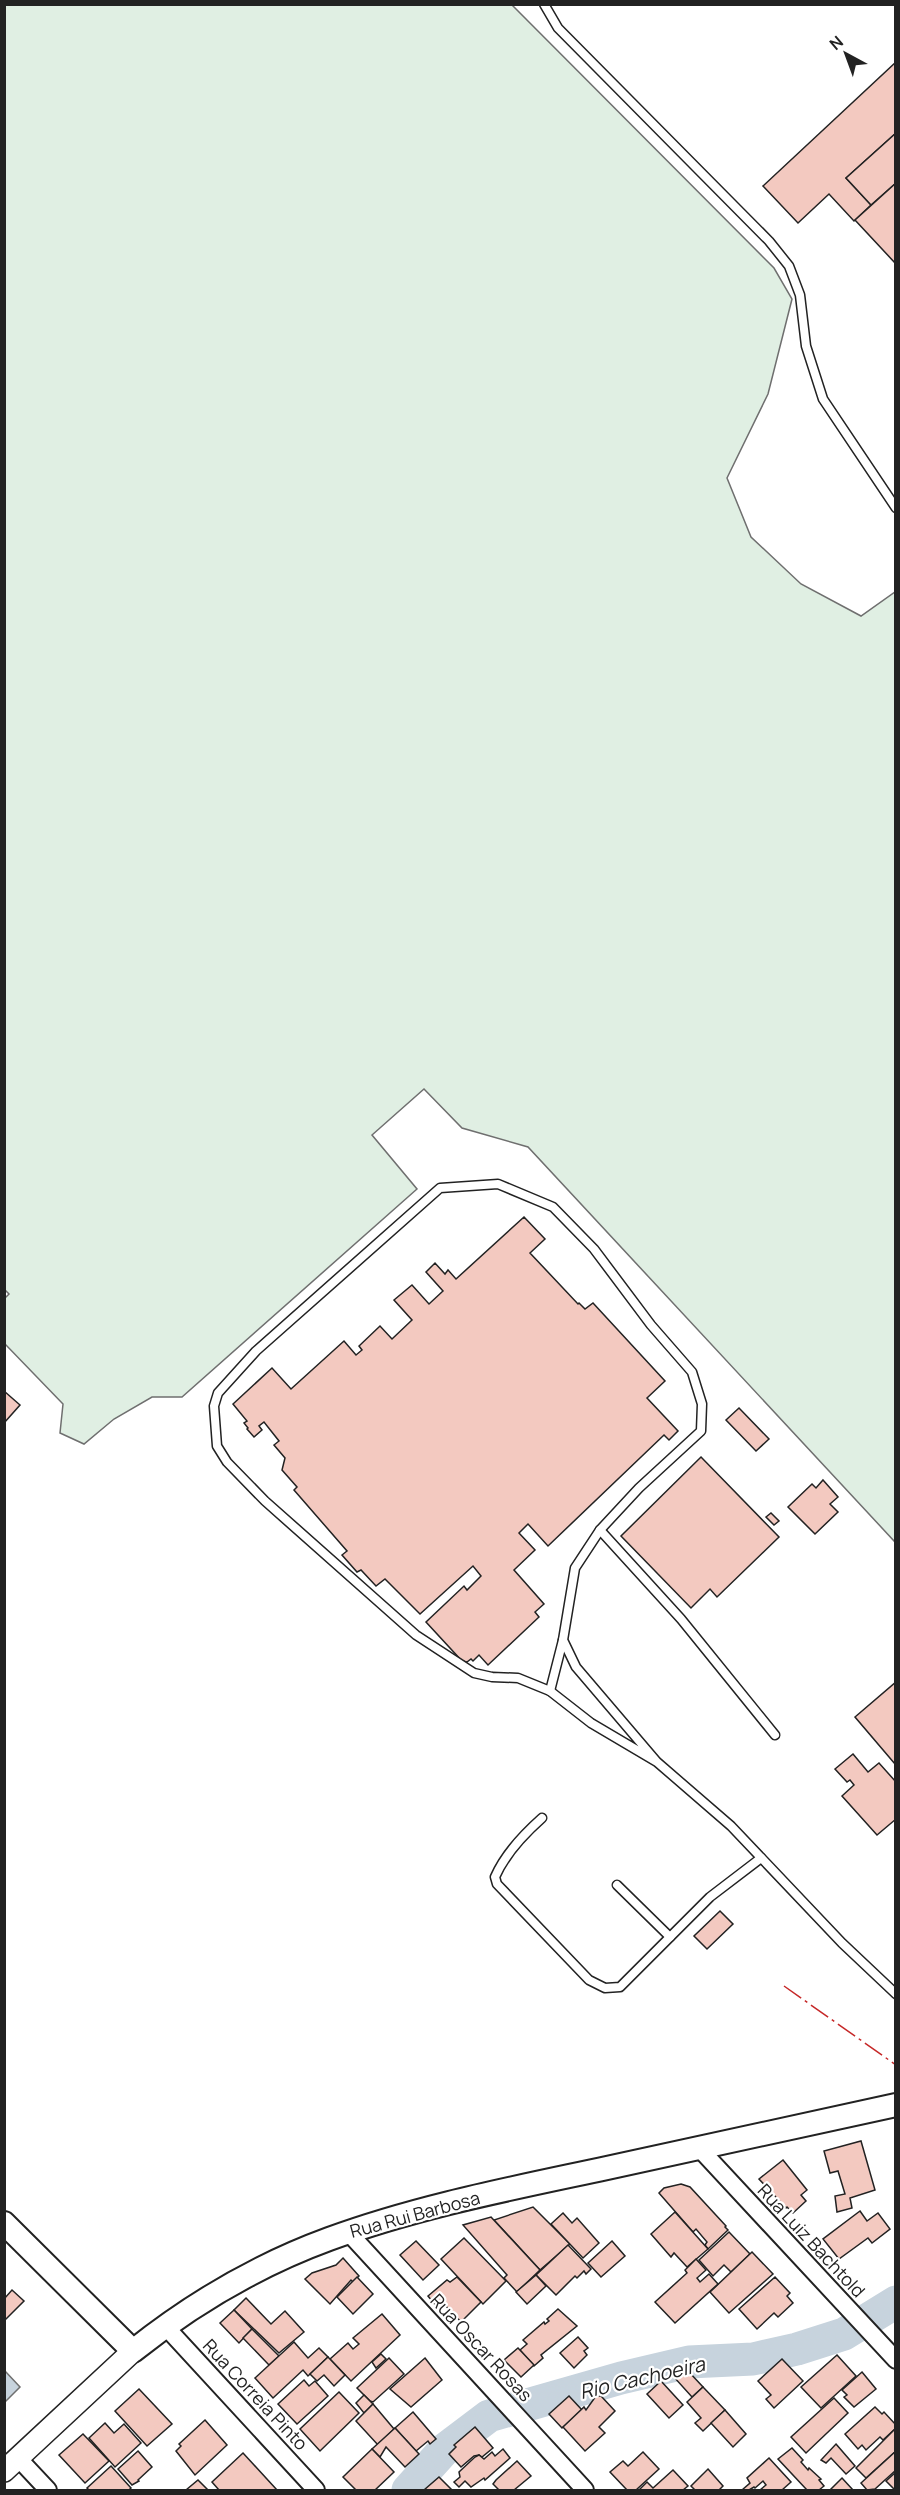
<svg xmlns="http://www.w3.org/2000/svg" width="900" height="2495" viewBox="0 0 900 2495" font-family="Manrope,sans-serif">
<rect width="100%" height="100%" fill="#fff"/>
<path fill="#e0efe3" stroke="#6f6f6f" stroke-width="1.5" d="M 5,4 L 512,5 L 774,268 L 792,299 L 768,394 L 727,478 L 751,537 L 801,584 L 861,616 L 895,592 L 895,1542 L 528,1147 L 462,1128 L 424,1089 L 372,1135 L 417,1189 L 182,1397 L 152,1397 L 114,1419 L 84,1444 L 60,1433 L 63,1404 L 5,1344 L 5,1298 L 9,1294 L 4,1289 Z"/>
<path fill="#c7d3dd" stroke="#6f6f6f" stroke-width="1.5" d="M 5,2371 L 20,2387 L 5,2402 Z"/>
<g fill="none" stroke-linecap="round" stroke-linejoin="round">
<path stroke="#c7d3dd" stroke-width="33" d="M 408,2490 L 444,2450 L 489,2416 L 621,2378 L 689,2362 L 753,2359 L 797,2349 L 844,2334 L 896,2302"/>
</g>
<g fill="#f3c9c0" stroke="#222" stroke-width="1.5">
<path d="M 896,62 L 896,133 L 846,178 L 871,205 L 854,221 L 829,194 L 798,223 L 763,186 Z"/>
<path d="M 896,133 L 896,183 L 871,205 L 846,178 Z"/>
<path d="M 896,183 L 896,264 L 855,220 Z"/>
<path d="M 524,1217 L 545,1239 L 530,1253 L 578,1304 L 579,1303 L 585,1309 L 593,1303 L 665,1381 L 647,1398 L 678,1431 L 669,1440 L 664,1435 L 548,1546 L 528,1524 L 519,1533 L 535,1550 L 514,1570 L 544,1604 L 535,1612 L 539,1617 L 488,1665 L 479,1655 L 473,1661 L 471,1659 L 467,1662 L 462,1661 L 426,1622 L 464,1586 L 467,1590 L 481,1576 L 473,1566 L 420,1614 L 385,1579 L 376,1586 L 361,1570 L 357,1572 L 342,1555 L 347,1551 L 294,1490 L 297,1487 L 282,1470 L 285,1458 L 274,1445 L 279,1441 L 264,1422 L 259,1426 L 262,1430 L 254,1437 L 247,1429 L 248,1428 L 244,1423 L 247,1421 L 233,1404 L 272,1368 L 291,1389 L 344,1341 L 356,1355 L 362,1350 L 359,1346 L 380,1326 L 392,1339 L 412,1320 L 394,1300 L 412,1285 L 429,1304 L 443,1291 L 426,1272 L 435,1263 L 445,1274 L 448,1270 L 456,1279 Z"/>
<path d="M 4,1391 L 20,1405 L 4,1423 Z"/>
<path d="M 739,1408 L 769,1439 L 756,1451 L 726,1420 Z"/>
<path d="M 701,1457 L 779,1537 L 717,1597 L 710,1589 L 691,1608 L 621,1536 Z"/>
<path d="M 823,1480 L 838,1497 L 830,1504 L 838,1512 L 815,1534 L 788,1507 L 812,1484 L 816,1488 Z"/>
<path d="M 771,1513 L 779,1521 L 774,1525 L 766,1517 Z"/>
<path d="M 896,1682 L 896,1764 L 895,1764 L 855,1717 Z"/>
<path d="M 853,1754 L 868,1772 L 879,1763 L 896,1782 L 896,1819 L 877,1835 L 842,1796 L 854,1785 L 850,1780 L 847,1782 L 835,1769 Z"/>
<path d="M 720,1911 L 733,1924 L 707,1949 L 694,1936 Z"/>
<path d="M 861,2141 L 875,2190 L 850,2198 L 852,2208 L 837,2212 L 835,2196 L 845,2194 L 838,2171 L 830,2173 L 824,2151 Z"/>
<path d="M 783,2160 L 807,2190 L 801,2195 L 806,2201 L 793,2213 L 787,2207 L 786,2208 L 759,2179 Z"/>
<path d="M 681,2184 L 690,2187 L 726,2226 L 725,2227 L 728,2230 L 708,2249 L 705,2245 L 707,2242 L 696,2229 L 693,2232 L 659,2193 L 664,2188 Z"/>
<path d="M 533,2207 L 570,2244 L 540,2270 L 494,2220 Z"/>
<path d="M 860,2211 L 867,2221 L 878,2213 L 890,2229 L 872,2243 L 868,2238 L 839,2259 L 823,2239 Z"/>
<path d="M 675,2212 L 708,2249 L 687,2267 L 674,2253 L 671,2257 L 651,2234 Z"/>
<path d="M 563,2213 L 572,2223 L 577,2218 L 599,2243 L 583,2258 L 551,2224 Z"/>
<path d="M 491,2217 L 540,2270 L 517,2292 L 504,2278 L 507,2275 L 463,2225 Z"/>
<path d="M 729,2232 L 750,2254 L 731,2272 L 724,2265 L 713,2276 L 699,2260 Z"/>
<path d="M 464,2238 L 506,2281 L 483,2304 L 441,2259 Z"/>
<path d="M 416,2241 L 439,2265 L 423,2280 L 400,2255 Z"/>
<path d="M 612,2241 L 625,2256 L 601,2277 L 588,2263 Z"/>
<path d="M 568,2245 L 591,2269 L 586,2274 L 584,2271 L 577,2278 L 575,2276 L 556,2295 L 536,2275 Z"/>
<path d="M 752,2252 L 773,2274 L 729,2313 L 710,2292 Z"/>
<path d="M 343,2258 L 359,2276 L 353,2282 L 351,2280 L 330,2304 L 305,2279 L 312,2273 L 336,2265 Z"/>
<path d="M 696,2259 L 706,2270 L 697,2278 L 700,2282 L 709,2274 L 718,2284 L 675,2323 L 655,2302 L 687,2273 L 685,2270 Z"/>
<path d="M 536,2275 L 546,2286 L 527,2304 L 516,2292 Z"/>
<path d="M 357,2277 L 373,2294 L 353,2314 L 337,2297 Z"/>
<path d="M 457,2277 L 481,2302 L 461,2322 L 442,2302 L 437,2307 L 428,2296 L 447,2280 L 450,2282 Z"/>
<path d="M 775,2277 L 790,2293 L 787,2296 L 793,2303 L 778,2317 L 774,2313 L 757,2329 L 739,2309 Z"/>
<path d="M 12,2290 L 24,2301 L 4,2321 L 4,2299 Z"/>
<path d="M 246,2298 L 271,2324 L 285,2311 L 304,2332 L 279,2353 L 234,2310 Z"/>
<path d="M 558,2309 L 577,2326 L 541,2355 L 543,2358 L 534,2366 L 520,2350 L 527,2344 L 523,2340 L 544,2322 L 545,2324 L 549,2321 L 547,2319 Z"/>
<path d="M 234,2310 L 252,2329 L 239,2343 L 220,2323 Z"/>
<path d="M 382,2314 L 400,2335 L 351,2381 L 330,2359 L 348,2343 L 353,2349 L 359,2344 L 353,2338 Z"/>
<path d="M 252,2329 L 279,2356 L 269,2365 L 243,2338 Z"/>
<path d="M 578,2337 L 588,2348 L 584,2351 L 587,2355 L 574,2368 L 560,2353 Z"/>
<path d="M 294,2342 L 308,2358 L 319,2348 L 328,2357 L 308,2376 L 303,2370 L 273,2398 L 255,2378 Z"/>
<path d="M 518,2348 L 534,2365 L 521,2377 L 504,2360 Z"/>
<path d="M 381,2354 L 386,2359 L 376,2368 L 372,2362 Z"/>
<path d="M 837,2355 L 856,2376 L 821,2408 L 801,2387 Z"/>
<path d="M 328,2357 L 345,2375 L 334,2386 L 324,2375 L 317,2381 L 310,2374 Z"/>
<path d="M 389,2358 L 404,2374 L 373,2402 L 370,2401 L 357,2388 Z"/>
<path d="M 425,2358 L 442,2380 L 411,2407 L 390,2389 Z"/>
<path d="M 782,2359 L 803,2381 L 774,2408 L 766,2399 L 771,2395 L 758,2381 Z"/>
<path d="M 689,2372 L 703,2387 L 692,2397 L 673,2376 Z"/>
<path d="M 862,2372 L 876,2389 L 854,2407 L 844,2397 L 847,2395 L 842,2390 Z"/>
<path d="M 304,2380 L 309,2386 L 315,2381 L 328,2396 L 297,2424 L 278,2404 Z"/>
<path d="M 661,2381 L 683,2405 L 669,2418 L 647,2394 Z"/>
<path d="M 703,2387 L 725,2410 L 703,2431 L 695,2423 L 701,2418 L 687,2402 Z"/>
<path d="M 139,2389 L 172,2424 L 147,2446 L 115,2411 Z"/>
<path d="M 339,2392 L 359,2413 L 320,2451 L 300,2429 Z"/>
<path d="M 364,2395 L 373,2404 L 364,2413 L 356,2403 Z"/>
<path d="M 569,2396 L 582,2410 L 562,2428 L 549,2414 Z"/>
<path d="M 596,2396 L 601,2396 L 615,2411 L 599,2427 L 605,2433 L 585,2451 L 563,2427 L 584,2407 L 586,2410 Z"/>
<path d="M 834,2398 L 848,2413 L 806,2453 L 791,2437 Z"/>
<path d="M 373,2404 L 394,2429 L 378,2445 L 356,2421 Z"/>
<path d="M 875,2407 L 882,2414 L 884,2412 L 896,2425 L 896,2428 L 883,2440 L 880,2437 L 866,2450 L 862,2445 L 858,2449 L 845,2434 Z"/>
<path d="M 725,2410 L 746,2434 L 733,2447 L 711,2423 Z"/>
<path d="M 413,2412 L 436,2439 L 430,2444 L 428,2441 L 416,2451 L 395,2428 Z"/>
<path d="M 205,2420 L 227,2445 L 195,2475 L 176,2451 L 181,2446 L 179,2444 Z"/>
<path d="M 105,2423 L 114,2433 L 124,2424 L 141,2443 L 115,2467 L 89,2438 Z"/>
<path d="M 475,2427 L 493,2448 L 482,2457 L 479,2455 L 474,2456 L 461,2467 L 449,2454 L 456,2447 L 454,2445 Z"/>
<path d="M 395,2428 L 419,2454 L 405,2467 L 386,2447 L 380,2457 L 372,2449 Z"/>
<path d="M 896,2428 L 896,2451 L 866,2478 L 856,2468 Z"/>
<path d="M 83,2434 L 109,2461 L 85,2483 L 59,2455 Z"/>
<path d="M 836,2444 L 855,2466 L 846,2474 L 831,2458 L 826,2463 L 821,2460 Z"/>
<path d="M 792,2448 L 803,2460 L 801,2462 L 808,2470 L 809,2468 L 821,2479 L 819,2480 L 824,2486 L 819,2490 L 807,2490 L 778,2459 Z"/>
<path d="M 372,2449 L 394,2472 L 375,2490 L 356,2490 L 343,2477 Z"/>
<path d="M 503,2449 L 510,2458 L 485,2480 L 484,2478 L 471,2487 L 465,2481 L 459,2487 L 454,2482 L 460,2477 L 459,2472 L 475,2457 L 479,2455 L 484,2459 L 492,2452 L 495,2456 Z"/>
<path d="M 138,2451 L 152,2467 L 138,2480 L 139,2481 L 132,2485 L 118,2469 Z"/>
<path d="M 896,2451 L 896,2470 L 875,2489 L 867,2490 L 861,2483 Z"/>
<path d="M 643,2452 L 659,2469 L 636,2490 L 627,2490 L 610,2472 L 623,2461 L 628,2466 Z"/>
<path d="M 243,2453 L 277,2490 L 219,2490 L 212,2482 Z"/>
<path d="M 769,2458 L 791,2482 L 782,2490 L 760,2490 L 766,2485 L 763,2481 L 755,2488 L 754,2487 L 749,2490 L 742,2490 L 750,2483 L 747,2478 Z"/>
<path d="M 517,2461 L 531,2476 L 514,2490 L 499,2490 L 493,2484 L 496,2480 Z"/>
<path d="M 111,2466 L 131,2488 L 129,2490 L 89,2490 L 87,2488 Z"/>
<path d="M 708,2469 L 723,2486 L 719,2490 L 695,2490 L 691,2486 Z"/>
<path d="M 673,2470 L 688,2486 L 683,2490 L 639,2490 L 647,2482 L 653,2488 Z"/>
<path d="M 896,2472 L 896,2490 L 895,2490 L 886,2481 Z"/>
<path d="M 439,2477 L 452,2490 L 424,2490 Z"/>
<path d="M 842,2478 L 853,2490 L 830,2490 Z"/>
<path d="M 198,2480 L 208,2490 L 186,2490 Z"/>
</g>
<g fill="none" stroke-linecap="round" stroke-linejoin="round">
<defs>
<g id="service">
<path d="M 544,4 L 558,28 L 769,241 L 789,266 L 800,295 L 806,346 L 823,399 L 896,508"/>
<path d="M 600,1530 L 681,1619 L 775,1735"/>
<path d="M 550,1691 L 563,1640"/>
<path d="M 657,1762 L 591,1723 L 550,1691 L 518,1678 L 492,1677 L 474,1673 L 416,1635 L 265,1501 L 227,1462 L 217,1446 L 214,1406 L 218,1393 L 256,1351 L 440,1188 L 498,1184 L 553,1207 L 594,1249 L 651,1325 L 692,1372 L 702,1404 L 701,1431 L 639,1488 L 600,1530 L 575,1568 L 563,1640 L 576,1667 L 657,1762 L 731,1826 L 842,1943 L 896,1994"/>
<path d="M 542,1818 C 524,1834 505,1854 495,1877 L 497,1884 L 589,1980 L 605,1988 L 620,1987 L 710,1897 L 761,1858"/>
<path d="M 617,1885 L 670,1937"/>
</g>
<g id="minor">
<path d="M 699,2148 L 896,2360"/>
<path d="M 348,2232 L 585,2490"/>
<path d="M 165,2326 L 316,2490"/>
<path d="M 18,2458 L 48,2490"/>
</g>
<path id="tertiary" d="M 4,2471 L 133,2351"/>
<path id="secondary" d="M 4,2223 L 133,2351 C 192,2304 258,2265 329,2239 C 419,2206 514,2188 607,2168 C 703,2147 799,2126 896,2105"/>
</defs>
<use href="#service" stroke="#222" stroke-width="11"/>
<use href="#minor" stroke="#222" stroke-width="20"/>
<use href="#tertiary" stroke="#222" stroke-width="24"/>
<use href="#secondary" stroke="#222" stroke-width="26"/>
<use href="#service" stroke="#fff" stroke-width="8"/>
<use href="#minor" stroke="#fff" stroke-width="16"/>
<use href="#tertiary" stroke="#fff" stroke-width="21"/>
<use href="#secondary" stroke="#fff" stroke-width="22"/>
<path stroke="#c62828" stroke-width="1.5" stroke-dasharray="21 4.5 3 4.5" stroke-linecap="butt" d="M 784,1986 L 896,2065"/>
</g>
<g text-anchor="middle" stroke-width="4.5" stroke-linejoin="round" paint-order="stroke">
<g font-size="18" fill="#222" stroke="#fff">
<text transform="translate(415 2215) rotate(-15)" y="6">Rua Rui Barbosa</text>
<text transform="translate(811 2241) rotate(47)" y="6">Rua Luiz Bachtold</text>
<text transform="translate(481 2348) rotate(47)" y="6">Rua Oscar Rosas</text>
<text transform="translate(255 2395) rotate(47)" y="6">Rua Correia Pinto</text>
</g>
<g font-size="20" font-style="italic" fill="#222" stroke="#fff">
<text transform="translate(642 2378) rotate(-13)" y="7">Rio Cachoeira</text>
</g>
</g>
<rect width="900" height="2495" fill="none" stroke="#222222" stroke-width="12"/>
<g transform="translate(846 54) rotate(319)" stroke="#ffffff" stroke-width="4.5" paint-order="stroke">
<path d="M0-4.5L10 22L0 15L-10 22Z" fill="#222222"/>
<text y="-9" font-size="16" font-weight="bold" text-anchor="middle" fill="#222222">N</text>
</g>
</svg>
